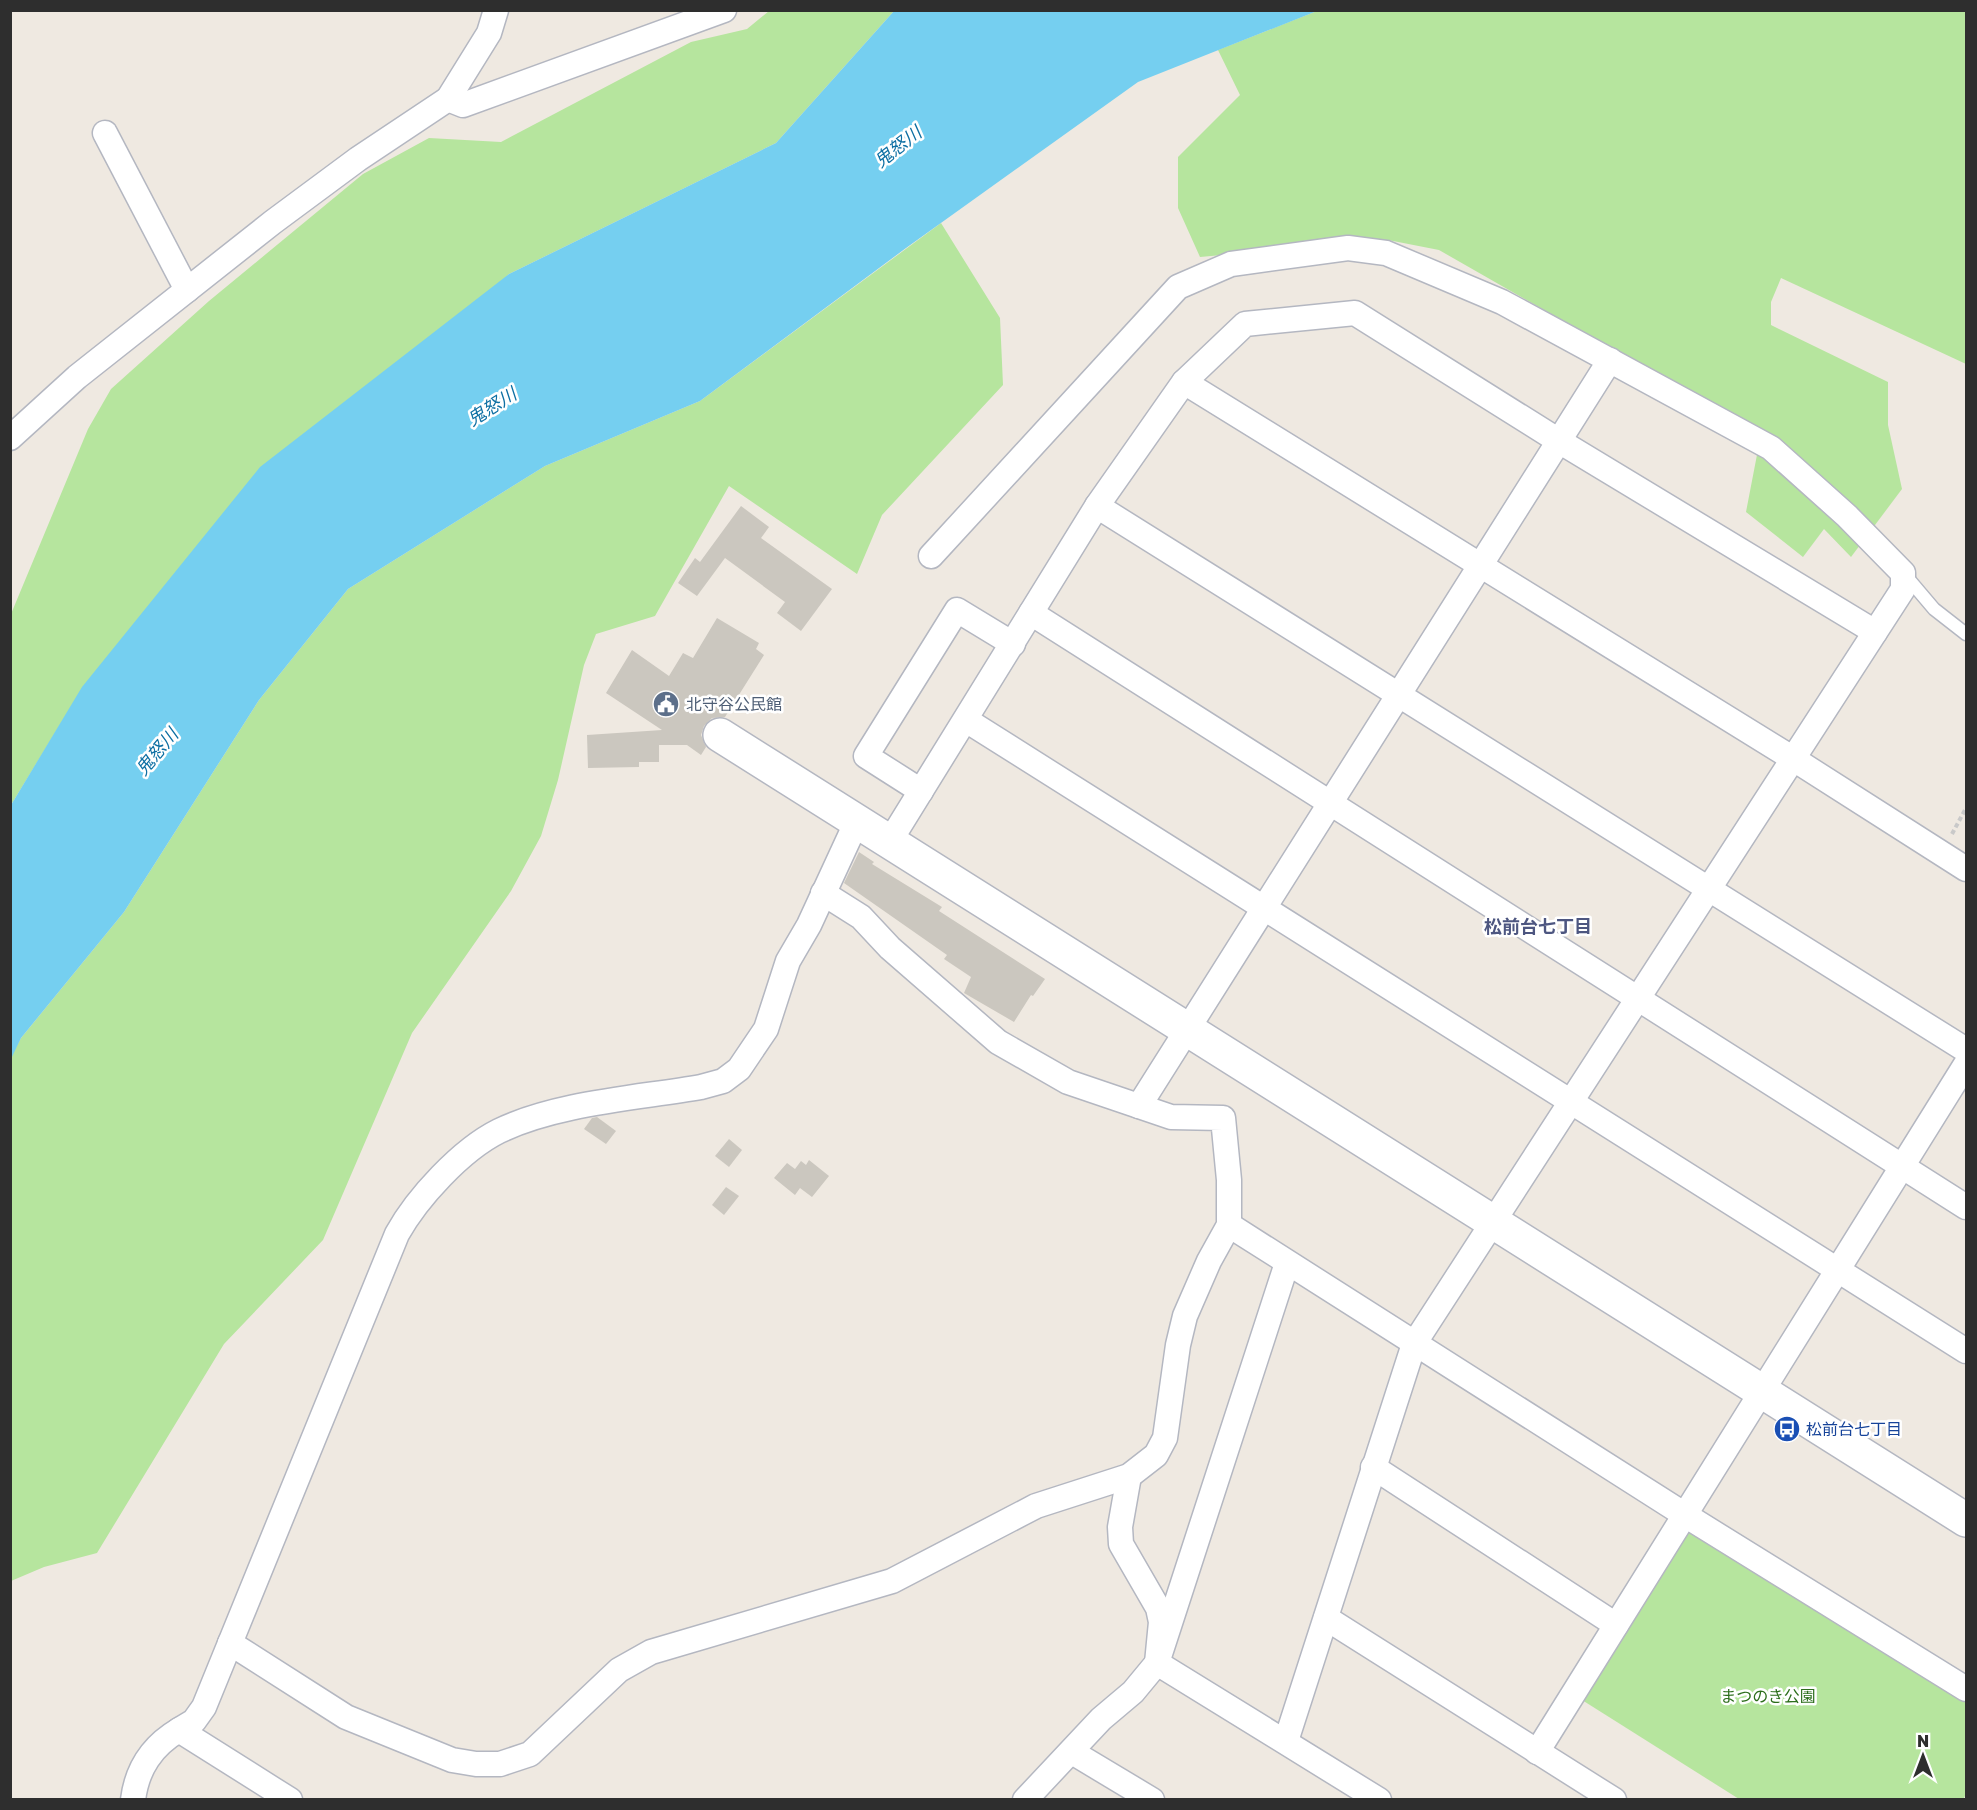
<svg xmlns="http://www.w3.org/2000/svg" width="1977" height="1810" viewBox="0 0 1977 1810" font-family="'Golos Text','Noto Sans JP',sans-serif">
<rect width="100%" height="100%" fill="#efe9e1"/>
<g fill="#b6e59e">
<path d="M 769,11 L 894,11 L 776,143 L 509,274 L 142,616 L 83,687 L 11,805 L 11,614 L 88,429 L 111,389 L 209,301 L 363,174 L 429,138 L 501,142 L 691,42 L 747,29 Z"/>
<path d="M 1317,11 L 1966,11 L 1966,364 L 1781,278 L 1771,302 L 1771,325 L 1888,382 L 1888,425 L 1902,489 L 1851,557 L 1824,529 L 1803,557 L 1746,512 L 1761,434 L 1439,250 L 1388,240 L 1200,257 L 1178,208 L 1178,157 L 1240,95 L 1218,50 Z"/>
<path d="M 941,223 L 1000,318 L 1003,385 L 882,515 L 857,574 L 729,486 L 655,616 L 596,634 L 584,665 L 558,780 L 541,836 L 511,891 L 412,1033 L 323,1240 L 224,1344 L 97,1553 L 44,1567 L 11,1581 L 10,1059 L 21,1038 L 124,912 L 259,700 L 348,589 L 545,466 L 700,401 Z"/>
<path d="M 1691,1528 L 1966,1697 L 1966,1794 L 1963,1800 L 1739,1799 L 1582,1700 Z"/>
</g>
<path fill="#75cff0" d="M 894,11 L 1317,11 L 1138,82 L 906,248 L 700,401 L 545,466 L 348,589 L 259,700 L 124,912 L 21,1038 L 11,1059 L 11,805 L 82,687 L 260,467 L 509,274 L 776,143 Z"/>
<g fill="#cbc7bf">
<path d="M 741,506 L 769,527 L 761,538 L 832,589 L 801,631 L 777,613 L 785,602 L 725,558 L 697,596 L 678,583 L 695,558 L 700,562 Z"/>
<path d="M 717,618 L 759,643 L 756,649 L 764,655 L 725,717 L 712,718 L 704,726 L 701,735 L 706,747 L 701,755 L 687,745 L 659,745 L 659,762 L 639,762 L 639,767 L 588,768 L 587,735 L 662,730 L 606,693 L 632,650 L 669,676 L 683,653 L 693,658 Z"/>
<path d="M 859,852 L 874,862 L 872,864 L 942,907 L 939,911 L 1045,979 L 1033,996 L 1031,995 L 1014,1022 L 964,993 L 971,977 L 944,959 L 947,955 L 844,883 Z"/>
<path d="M 597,1117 L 616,1131 L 606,1144 L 584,1129 L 592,1118 Z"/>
<path d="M 729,1139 L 742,1150 L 729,1167 L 715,1156 Z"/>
<path d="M 809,1160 L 829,1176 L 812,1197 L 800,1188 L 795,1195 L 774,1178 L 787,1163 L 795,1169 L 801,1161 L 806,1165 Z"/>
<path d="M 726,1187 L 739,1196 L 724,1215 L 712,1205 Z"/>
</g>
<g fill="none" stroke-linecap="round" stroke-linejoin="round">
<defs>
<path id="lane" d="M 1906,576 L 1934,609 L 1966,634"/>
<g id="street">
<path d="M 448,99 L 463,105 L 724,10"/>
<path d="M 105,133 L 187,290"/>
<path d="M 1184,382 L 1792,758 L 1966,869"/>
<path d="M 10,438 L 77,377 L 273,222 L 358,159 L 448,99 L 489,33 L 496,10"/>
<path d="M 1097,506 L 1966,1050"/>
<path d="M 931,556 L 1178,287 L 1231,264 L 1348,248 L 1386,253 L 1502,302 L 1771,448 L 1847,516 L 1903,573 L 1903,589 L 1414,1344 L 1286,1741"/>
<path d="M 1031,613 L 1966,1207"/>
<path d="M 966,720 L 1966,1351"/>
<path d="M 921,791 L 866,756 L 957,610 L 1013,644"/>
<path d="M 890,841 L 1097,506 L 1184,382 L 1245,324 L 1355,313 L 1559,441 L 1875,632"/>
<path d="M 1139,1106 L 1610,360"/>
<path d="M 1229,1225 L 1685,1515 L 1966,1689"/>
<path d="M 1373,1467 L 1616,1625"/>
<path d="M 1129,1476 L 1120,1527 L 1121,1544 L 1158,1608 L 1161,1622 L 1157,1663 L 1379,1800"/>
<path d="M 1326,1618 L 1614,1800"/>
<path d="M 230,1643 L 346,1717 L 452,1760 L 476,1764 L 500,1764 L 530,1754 L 619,1670 L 651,1652 L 892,1581 L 1036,1506 L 1129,1476 L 1156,1455 L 1165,1438 L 1178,1345 L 1185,1316 L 1209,1261 L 1229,1225 L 1229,1180 L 1223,1118 L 1171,1117 L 1068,1082 L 998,1042 L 890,948 L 861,917 L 823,893"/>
<path d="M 179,1730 L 194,1721 L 204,1707 L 397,1234 C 417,1198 461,1150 499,1131 C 557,1103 638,1098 701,1087 L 723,1081 L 739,1069 L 766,1029 L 788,961 L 809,925 L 857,821"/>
<path d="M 1072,1752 L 1152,1800"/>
<path d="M 1537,1752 L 1966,1064"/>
<path d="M 133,1800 C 137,1768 152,1746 179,1730 L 290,1800"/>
<path d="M 1025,1800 L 1101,1719 L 1133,1692 L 1157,1663 L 1287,1263"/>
</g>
<path id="secondary" d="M 720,735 L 1966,1520"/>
</defs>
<use href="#lane" stroke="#b4b7c1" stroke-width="15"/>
<use href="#street" stroke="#b4b7c1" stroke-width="27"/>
<use href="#secondary" stroke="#b4b7c1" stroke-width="36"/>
<path stroke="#c9c9c9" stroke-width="4" stroke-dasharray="4.5 3" stroke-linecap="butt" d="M 1952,834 L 1966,808"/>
<use href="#lane" stroke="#fff" stroke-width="12"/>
<use href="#street" stroke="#fff" stroke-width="24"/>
<use href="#secondary" stroke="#fff" stroke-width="33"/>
</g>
<defs>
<symbol id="civic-disc" viewBox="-11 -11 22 22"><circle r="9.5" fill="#5c6f8a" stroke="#fff"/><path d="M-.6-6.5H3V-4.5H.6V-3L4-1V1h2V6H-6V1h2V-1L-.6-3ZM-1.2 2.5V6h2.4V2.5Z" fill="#fff"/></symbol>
<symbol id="bus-disc" viewBox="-11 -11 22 22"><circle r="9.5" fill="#1a4fb4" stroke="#fff"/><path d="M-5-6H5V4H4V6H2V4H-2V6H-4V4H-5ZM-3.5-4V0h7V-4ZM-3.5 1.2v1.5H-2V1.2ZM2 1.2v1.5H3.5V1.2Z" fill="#fff"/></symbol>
</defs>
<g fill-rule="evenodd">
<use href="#civic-disc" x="651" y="689" width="30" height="30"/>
<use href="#bus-disc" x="1772" y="1414" width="30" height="30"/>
</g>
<g text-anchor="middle" stroke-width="5" stroke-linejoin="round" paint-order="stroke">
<g font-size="16" fill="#4e5e75" stroke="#fff" text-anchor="start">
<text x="686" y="710">北守谷公民館</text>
</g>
<g font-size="16" fill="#164399" stroke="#fff" text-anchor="start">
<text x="1806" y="1435">松前台七丁目</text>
</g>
<g font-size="16" fill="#2c6e1b" stroke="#fff">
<text x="1768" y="1702">まつのき公園</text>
</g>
<g font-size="18" font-style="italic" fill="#0d6fa3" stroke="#fff">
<text transform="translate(898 147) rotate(-38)" y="6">鬼怒川</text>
<text transform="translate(492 407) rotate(-32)" y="6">鬼怒川</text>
<text transform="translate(157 752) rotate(-50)" y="6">鬼怒川</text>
</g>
<g font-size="18" font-weight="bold" fill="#4d5680" stroke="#fff">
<text x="1538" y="933">松前台七丁目</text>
</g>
</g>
<rect width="1977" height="1810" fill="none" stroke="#2e2e2e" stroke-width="24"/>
<g transform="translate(1923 1756)" stroke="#ffffff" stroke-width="4.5" paint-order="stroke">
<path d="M0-4.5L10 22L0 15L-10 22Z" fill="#2e2e2e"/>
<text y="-9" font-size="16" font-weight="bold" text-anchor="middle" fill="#2e2e2e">N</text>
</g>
</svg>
